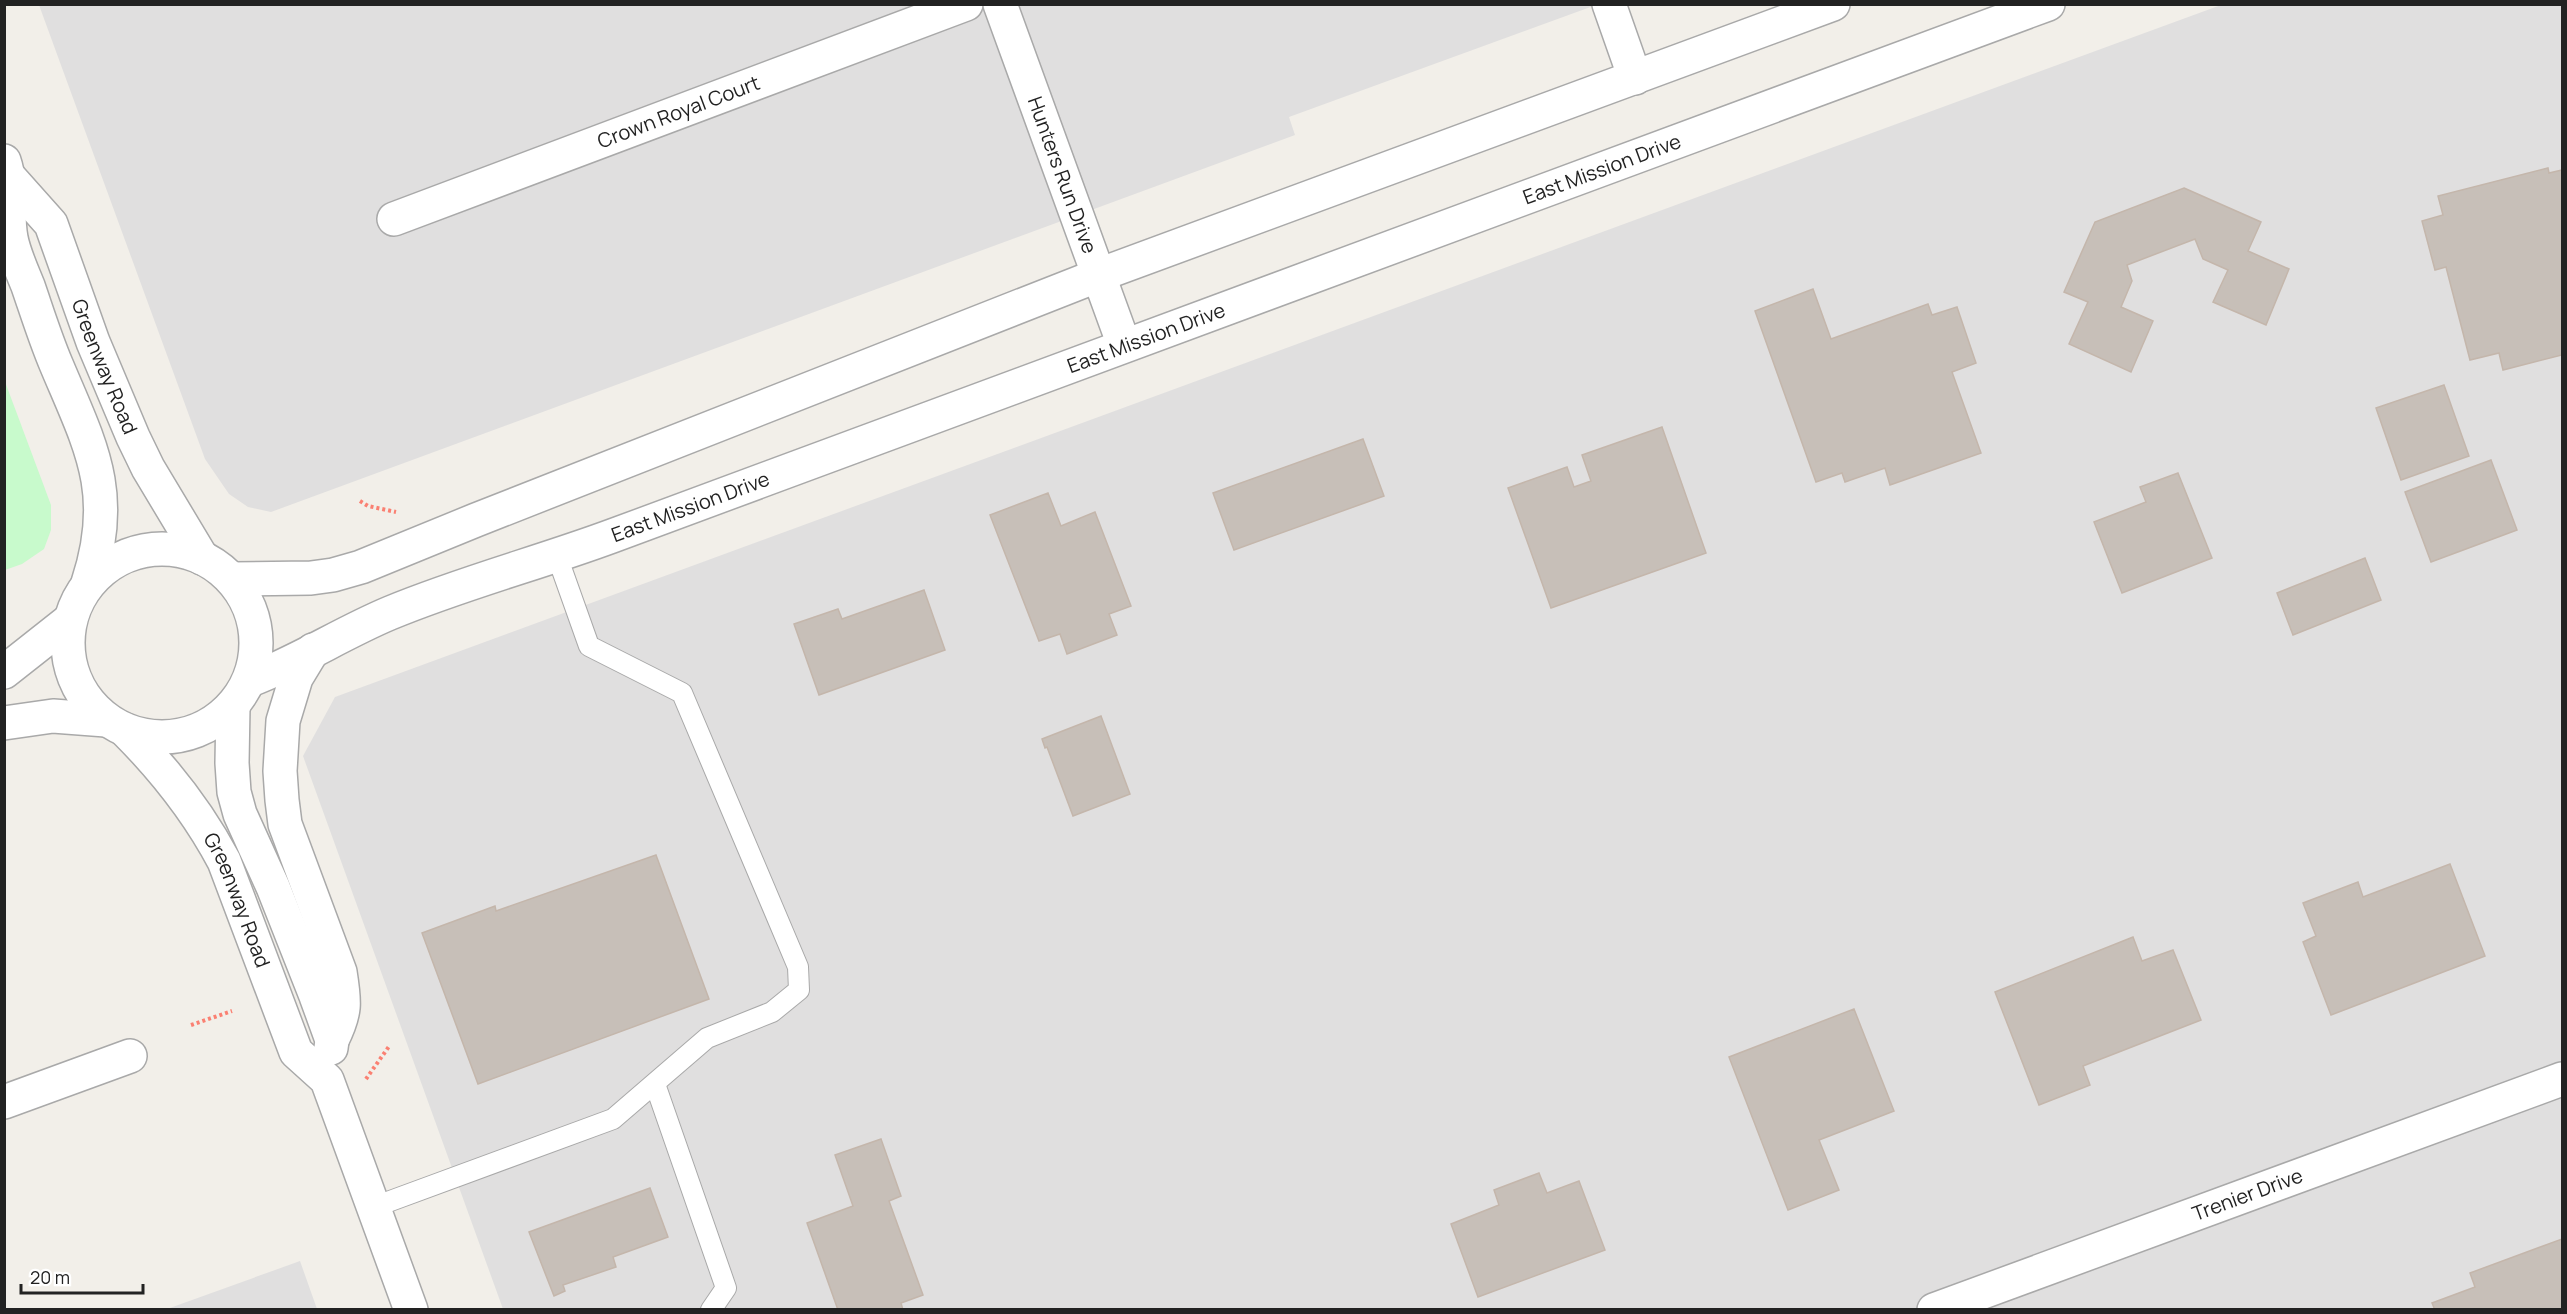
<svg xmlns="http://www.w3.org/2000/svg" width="2567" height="1314" viewBox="0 0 2567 1314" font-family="Manrope,sans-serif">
<rect width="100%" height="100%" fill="#f2efe9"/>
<g fill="#e0dfdf">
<path d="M 39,5 L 1596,5 L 1289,117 L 1295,135 L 271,512 L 248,507 L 229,494 L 205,459 Z"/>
<path d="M 2221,5 L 2562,5 L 2562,1309 L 503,1309 L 303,756 L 335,697 Z"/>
<path d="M 300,1261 L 317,1309 L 167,1309 Z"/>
</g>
<path fill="#c8facc" d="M 4,379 L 51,505 L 51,530 L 44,549 L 22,564 L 5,570 Z"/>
<g fill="#c7bfb8" stroke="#c4b6ab" stroke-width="1.5">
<path d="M 2548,168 L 2549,173 L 2562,170 L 2562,355 L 2503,370 L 2499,353 L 2470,360 L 2446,267 L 2435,270 L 2422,221 L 2443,215 L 2438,196 Z"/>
<path d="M 2184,188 L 2261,222 L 2248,251 L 2289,269 L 2266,325 L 2213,302 L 2228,270 L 2203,259 L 2195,239 L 2127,265 L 2132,281 L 2121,307 L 2153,321 L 2131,372 L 2069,344 L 2088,302 L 2064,292 L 2095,222 Z"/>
<path d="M 1813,289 L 1831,339 L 1928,304 L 1932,315 L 1957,307 L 1976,363 L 1952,372 L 1981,453 L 1890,485 L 1885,468 L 1845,482 L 1842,473 L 1816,482 L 1755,311 Z"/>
<path d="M 2444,385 L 2469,456 L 2401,480 L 2376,408 Z"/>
<path d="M 1662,427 L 1706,553 L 1551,608 L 1508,488 L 1567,467 L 1574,487 L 1591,481 L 1582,455 Z"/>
<path d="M 1363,439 L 1384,496 L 1234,550 L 1213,493 Z"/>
<path d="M 2491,460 L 2517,530 L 2431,562 L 2405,492 Z"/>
<path d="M 2178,473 L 2212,558 L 2122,593 L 2094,522 L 2146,502 L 2140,487 Z"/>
<path d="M 1048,493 L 1061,526 L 1095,512 L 1131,606 L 1109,614 L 1117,635 L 1067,654 L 1060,634 L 1039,641 L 990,515 Z"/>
<path d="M 2365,558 L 2381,600 L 2293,635 L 2277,593 Z"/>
<path d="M 924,590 L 945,650 L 819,695 L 794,624 L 838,609 L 842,619 Z"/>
<path d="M 1101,716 L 1130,794 L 1073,816 L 1047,747 L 1045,748 L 1042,739 Z"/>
<path d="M 656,855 L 709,999 L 478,1084 L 422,933 L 495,906 L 496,911 Z"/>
<path d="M 2450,864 L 2485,956 L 2331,1015 L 2303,942 L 2316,936 L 2303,903 L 2358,882 L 2363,897 Z"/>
<path d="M 2133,937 L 2142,961 L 2173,950 L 2201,1020 L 2083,1066 L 2090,1085 L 2039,1105 L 1995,992 Z"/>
<path d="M 1854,1009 L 1894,1111 L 1819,1140 L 1839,1190 L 1788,1210 L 1729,1057 Z"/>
<path d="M 881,1139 L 901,1196 L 889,1201 L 923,1295 L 901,1303 L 903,1310 L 838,1310 L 807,1223 L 853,1206 L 835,1155 Z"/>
<path d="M 1539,1173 L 1547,1193 L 1579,1181 L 1605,1250 L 1478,1297 L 1451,1224 L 1499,1205 L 1494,1190 Z"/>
<path d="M 650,1188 L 668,1237 L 613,1257 L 616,1267 L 563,1285 L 565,1291 L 554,1296 L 529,1232 Z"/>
<path d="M 2562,1239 L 2562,1310 L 2435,1310 L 2432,1303 L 2475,1287 L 2470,1273 Z"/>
</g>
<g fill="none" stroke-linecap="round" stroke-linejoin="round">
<defs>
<g id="service">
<path d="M 655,1084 L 726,1288 L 711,1310"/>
<path d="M 374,1207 L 613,1119 L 707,1038 L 772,1012 L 799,990 L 798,967 L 682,693 L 589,646 L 557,556"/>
</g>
<g id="minor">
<path id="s1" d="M 1000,4 L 1124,345"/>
<path d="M 1609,4 L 1635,78"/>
<path id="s2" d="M 394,219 L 966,4"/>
<path d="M 4,1102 L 130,1056"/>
<path id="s3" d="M 1934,1310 L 2562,1079"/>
</g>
<g id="tertiary">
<path d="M 4,161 C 13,187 6,212 11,238 C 14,254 22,271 28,286 C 37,312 45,338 56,364 C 90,445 118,492 88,583"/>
<path id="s4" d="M 10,178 L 51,224 L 93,342 L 133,437 L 148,468 L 202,558"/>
<circle cx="162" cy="643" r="94"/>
<path d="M 232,579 L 311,578 L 333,575 L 361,567 L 476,520 L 1099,275 L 1833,4"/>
<path d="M 313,650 L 296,678 L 283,721 L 280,771 L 282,800 L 285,824 L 340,972 C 345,1003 346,1012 332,1040"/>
<path d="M 4,672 L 70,620"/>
<path id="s5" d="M 250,680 C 298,662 342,633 390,613 C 462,583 539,563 612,536 L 2048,4"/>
<path d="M 233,707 L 232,763 L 234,792 L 240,814 L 273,887 L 316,996 L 332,1040 L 331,1048"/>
<path d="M 4,723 L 53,716 L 106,720"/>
<path id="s6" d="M 125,730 C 165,770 198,812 224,861 L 296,1052 L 327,1080 L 411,1310"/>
</g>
</defs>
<use href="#service" stroke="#a9a9a9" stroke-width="22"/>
<use href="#minor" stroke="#a9a9a9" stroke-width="36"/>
<use href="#tertiary" stroke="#a9a9a9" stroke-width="36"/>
<g stroke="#fa8072" stroke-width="4" stroke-dasharray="3 3" stroke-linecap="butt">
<path d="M 360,501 L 368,506 L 396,512"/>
<path d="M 191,1025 L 232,1011"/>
<path d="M 366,1079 L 390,1045"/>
</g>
<use href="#service" stroke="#fff" stroke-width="20"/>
<use href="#minor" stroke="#fff" stroke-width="33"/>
<use href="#tertiary" stroke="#fff" stroke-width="33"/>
</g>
<g text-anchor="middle" stroke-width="4.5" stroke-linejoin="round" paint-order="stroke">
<g font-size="20" fill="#222" stroke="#fff">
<text dy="7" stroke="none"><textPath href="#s2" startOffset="304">Crown Royal Court</textPath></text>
<text dy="7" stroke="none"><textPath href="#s5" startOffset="1446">East Mission Drive</textPath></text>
<text dy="7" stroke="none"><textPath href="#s1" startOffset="182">Hunters Run Drive</textPath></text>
<text dy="7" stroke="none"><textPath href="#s5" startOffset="960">East Mission Drive</textPath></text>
<text dy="7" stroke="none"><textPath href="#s4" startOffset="214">Greenway Road</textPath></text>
<text dy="7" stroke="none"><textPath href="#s5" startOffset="474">East Mission Drive</textPath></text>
<text dy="7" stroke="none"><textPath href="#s6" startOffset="206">Greenway Road</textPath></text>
<text dy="7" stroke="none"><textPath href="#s3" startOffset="334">Trenier Drive</textPath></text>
</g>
</g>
<rect width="2567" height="1314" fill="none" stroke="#222222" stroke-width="12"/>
<path d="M21 1284v9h122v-9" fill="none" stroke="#222222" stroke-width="3"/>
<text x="30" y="1284" font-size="18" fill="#222222" stroke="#ffffff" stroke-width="4.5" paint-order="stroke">20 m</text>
</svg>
